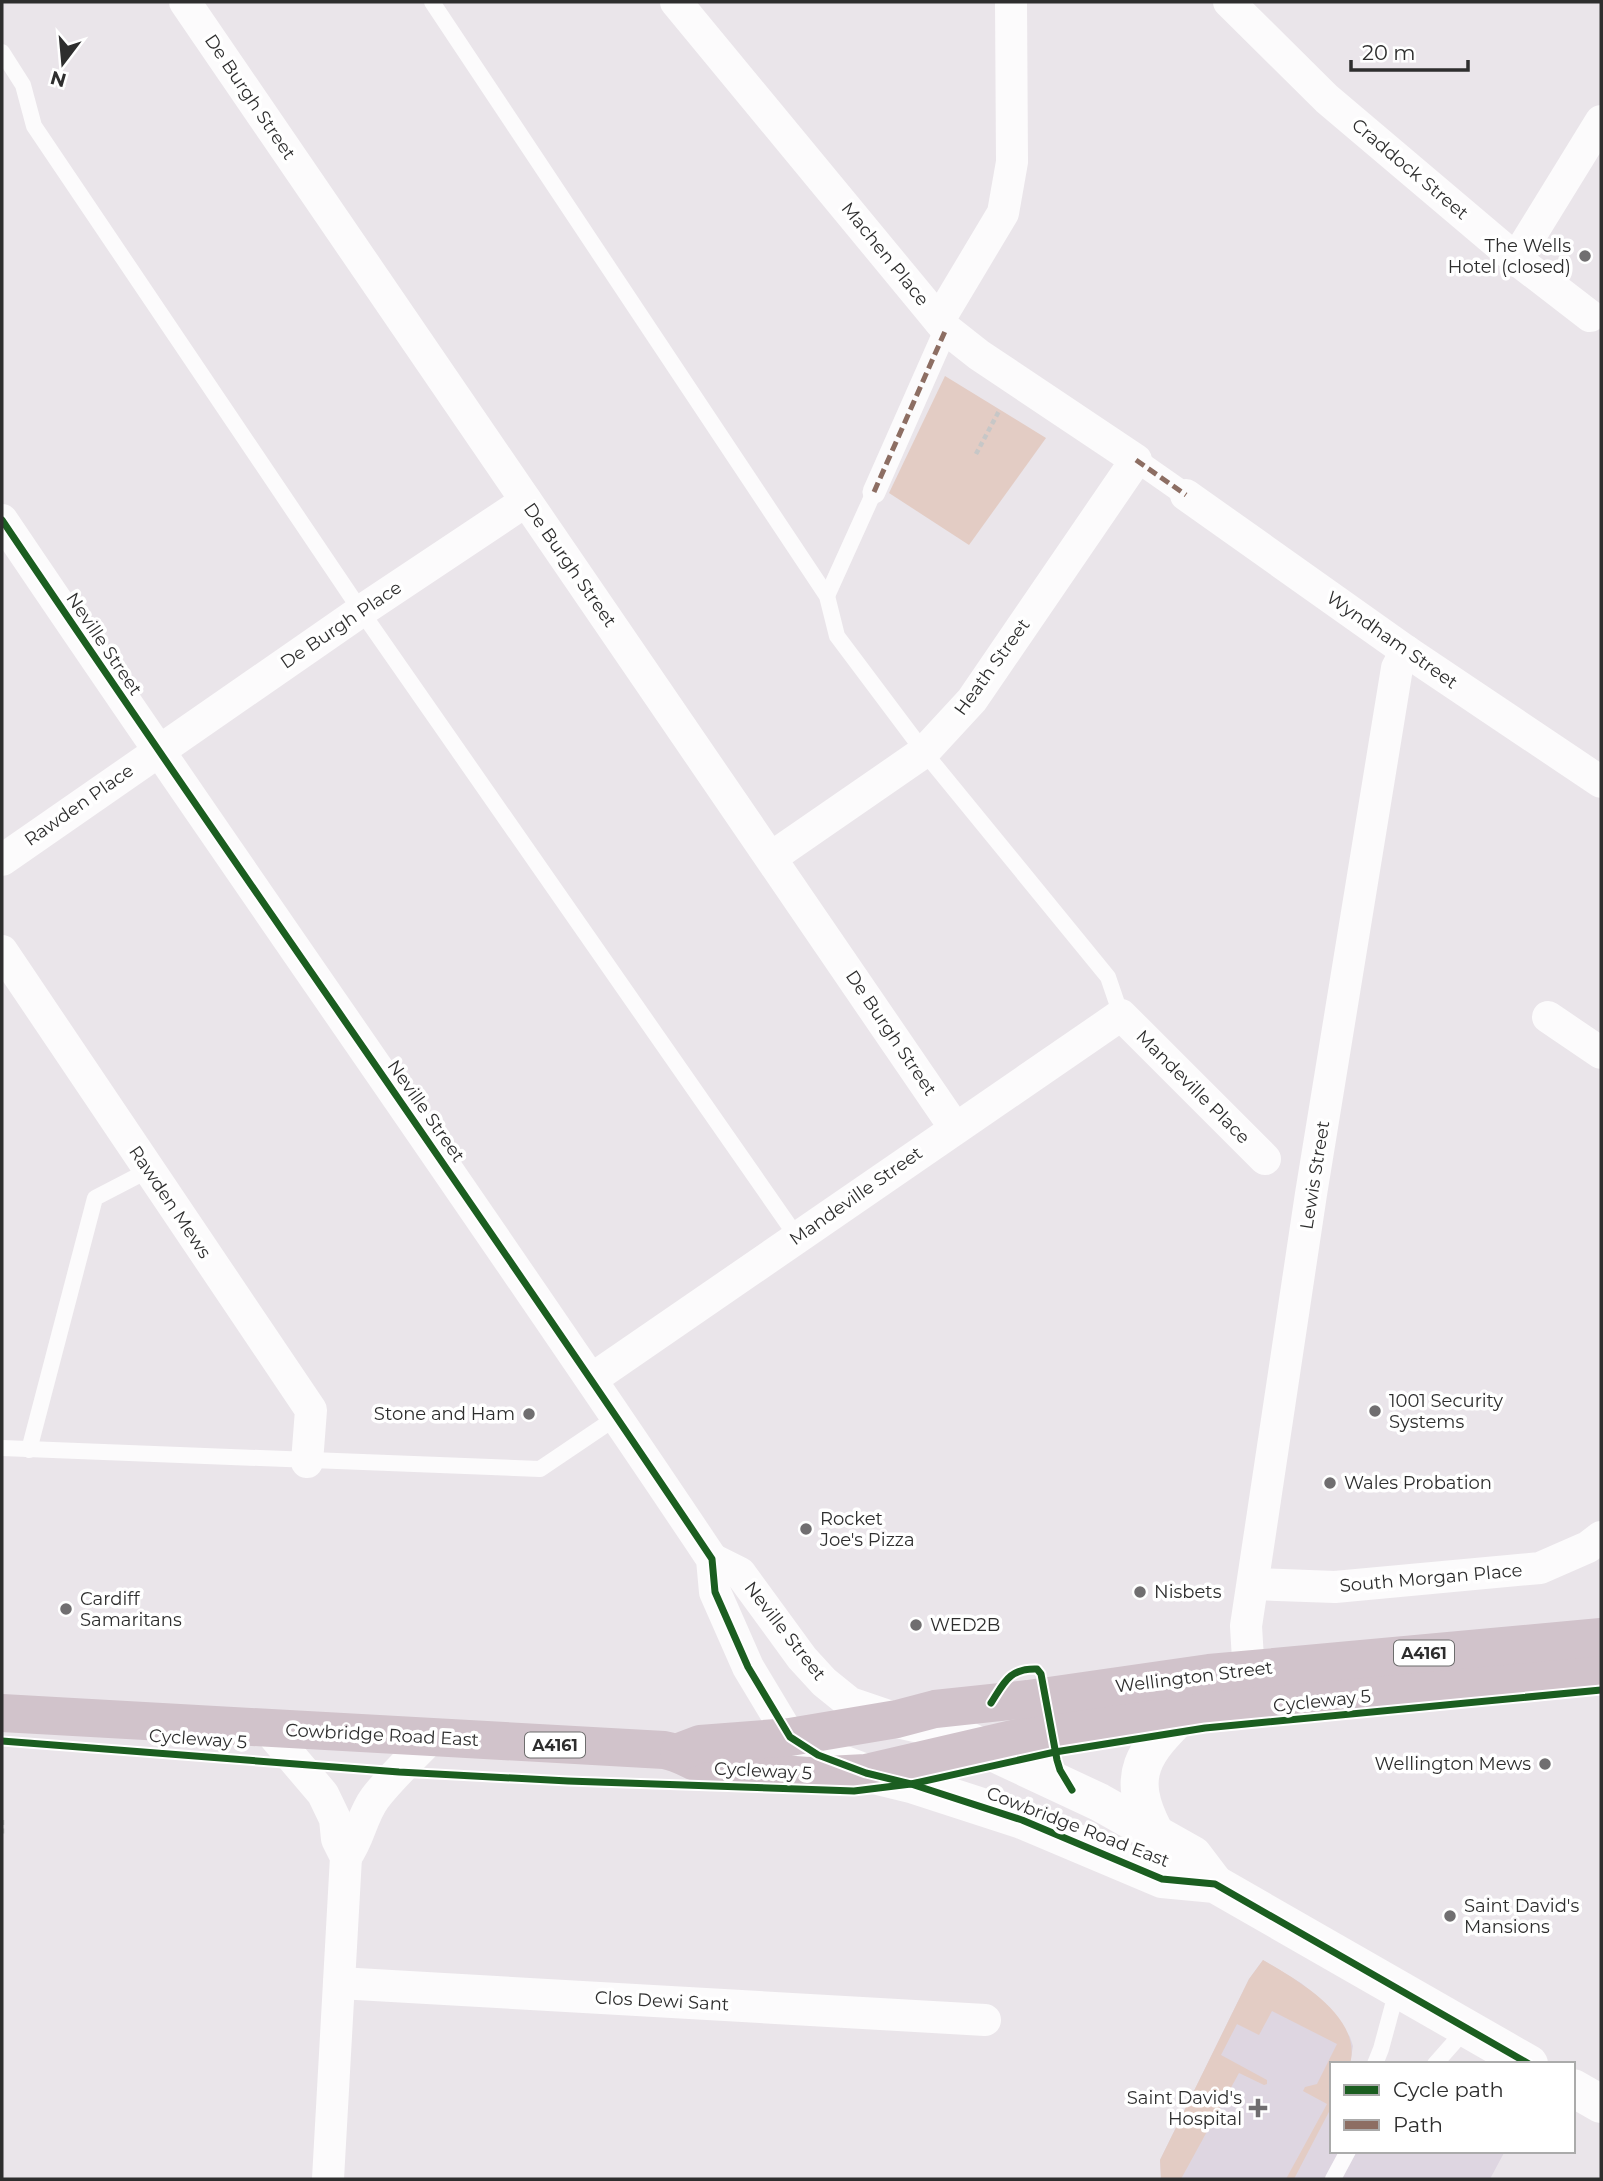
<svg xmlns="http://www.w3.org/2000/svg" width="1603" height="2181" viewBox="0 0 1603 2181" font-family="Montserrat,sans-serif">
<rect width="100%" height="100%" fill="#eae5ea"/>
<path fill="#ded6e1" d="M 1263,1960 L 1301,1983 L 1323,2001 L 1334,2013 L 1350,2037 L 1353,2046 L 1350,2064 L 1332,2064 L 1332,2151 L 1505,2151 L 1490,2179 L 1161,2179 L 1160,2160 L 1249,1979 Z"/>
<g fill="#e3ccc4">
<path d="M 945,376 L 1046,438 L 969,545 L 889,493 Z"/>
<path d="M 1263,1960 C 1297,1980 1363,2017 1350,2064 L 1332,2064 L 1332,2106 L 1294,2179 L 1286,2179 L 1327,2104 L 1303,2091 L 1305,2087 L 1317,2084 L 1337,2044 L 1272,2011 L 1259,2035 L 1237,2024 L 1221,2055 L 1267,2080 L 1267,2084 L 1264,2085 L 1239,2073 L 1181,2179 L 1161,2179 L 1160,2160 L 1249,1979 Z"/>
</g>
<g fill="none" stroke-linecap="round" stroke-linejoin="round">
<g stroke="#c7c7c7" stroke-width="4.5" stroke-dasharray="5 3.5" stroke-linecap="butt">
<path d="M 976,454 L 999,411"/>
<path d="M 2,1820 L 2,1837"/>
</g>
<g stroke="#fcfbfc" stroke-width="16">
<path d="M 432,2 L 827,596 L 837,636 L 924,752 L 1108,977 L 1121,1015"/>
<path d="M 2,52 L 23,85 L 34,126 L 361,611 L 797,1237"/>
<path d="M 827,596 L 874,492"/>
<path d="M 2,1448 L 540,1469 L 617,1417"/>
<path d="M 29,1450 L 95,1198 L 149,1170"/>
<path d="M 1375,2064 L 1381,2049 L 1397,1990"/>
<path d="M 1435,2064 L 1466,2029"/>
<path d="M 1333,2179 L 1348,2151"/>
</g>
<g stroke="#fcfbfc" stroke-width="23">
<path d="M 1136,460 L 1186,495"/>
<path d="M 874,492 L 946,329"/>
</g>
<g stroke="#fcfbfc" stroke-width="32">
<path d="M 185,2 L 955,1128"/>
<path d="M 676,2 L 946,329 L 979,355 L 1136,460 L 972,700 L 924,752 L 772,857"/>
<path d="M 1229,2 L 1327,99 L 1516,259 L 1590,316"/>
<path d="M 1516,259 L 1601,121"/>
<path d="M 939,320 L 1003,213 L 1012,162 L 1011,2"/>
<path d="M 1186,495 L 1406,651 L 1601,782"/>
<path d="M 2,520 C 236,868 479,1210 712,1559 L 715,1592 L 748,1667 L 790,1737"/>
<path d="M 2,860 L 361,611 L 526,501"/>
<path d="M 2,951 L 311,1410 L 307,1462"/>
<path d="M 1548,1017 L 1601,1053"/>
<path d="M 592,1379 L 1121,1015 L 1265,1159"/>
<path d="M 712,1559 L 740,1573 L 802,1658 L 824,1682 L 850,1703 L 897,1719"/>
<path d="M 1253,1584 L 1335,1587 L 1540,1568 L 1588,1547 L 1601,1537"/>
<path d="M 1250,1692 L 1246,1626 L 1311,1194 L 1397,668 L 1406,651"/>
<path d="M 267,1728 L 323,1794 L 335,1819 L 337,1839 L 346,1857 L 328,2179"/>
<path d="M 346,1857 C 360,1838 361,1817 375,1798 C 391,1777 412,1758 431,1738"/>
<path d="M 339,1983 L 985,2020"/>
</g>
<g stroke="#fcfbfc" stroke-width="38">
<path d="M 897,1719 L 933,1727 L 958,1736 L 1099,1802 L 1193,1855 L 1215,1884"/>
<path d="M 790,1737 L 818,1755 L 866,1773 L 911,1784 L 1022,1820 L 1162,1879 L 1215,1884 L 1529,2064"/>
<path d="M 1154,1831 C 1124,1774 1144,1752 1185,1711"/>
<path d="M 1573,2088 L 1601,2104"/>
</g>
<g stroke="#d1c3cb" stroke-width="38">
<path d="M 2,1713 L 664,1750 C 683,1753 696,1765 715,1769 L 808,1776 L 866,1773 L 1052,1730 L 1145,1715 L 1251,1703 L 1601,1672"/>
<path d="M 679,1752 L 700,1744 L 790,1737 L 897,1719 L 935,1709 L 1028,1699 L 1209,1673 L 1601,1637"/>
</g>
<g stroke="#8d6e63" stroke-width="5" stroke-dasharray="10 5" stroke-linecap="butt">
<path d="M 1136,460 L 1186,495"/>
<path d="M 874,492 L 946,329"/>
</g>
<defs>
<g id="cycleway">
<path d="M 2,520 C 236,868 479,1210 712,1559 L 715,1592 L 748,1667 L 790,1737 L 818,1755 L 866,1773 L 911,1784 L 1022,1820 L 1162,1879 L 1215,1884 L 1529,2064"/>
<path d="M 991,1703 C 1004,1683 1009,1668 1037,1669 L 1041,1674 L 1057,1760 L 1060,1770 L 1072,1790"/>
<path d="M 2,1741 L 399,1772 L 568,1781 L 854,1791 L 911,1784 L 1055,1752 L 1205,1728 L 1601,1690"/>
</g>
</defs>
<use href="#cycleway" stroke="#fff" stroke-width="11"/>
<use href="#cycleway" stroke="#1b5e20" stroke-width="7"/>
</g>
<g fill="#706e70" stroke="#fff" stroke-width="2.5">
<circle cx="1585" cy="256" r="7"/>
<circle cx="1375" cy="1411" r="7"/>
<circle cx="529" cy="1414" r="7"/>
<circle cx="1330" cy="1483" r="7"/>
<circle cx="806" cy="1529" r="7"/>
<circle cx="1140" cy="1592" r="7"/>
<circle cx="66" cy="1609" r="7"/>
<circle cx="916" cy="1625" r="7"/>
<circle cx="1545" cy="1764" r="7"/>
<circle cx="1450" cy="1916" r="7"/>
<path d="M1254.5 2097.5h7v7h7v7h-7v7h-7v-7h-7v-7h7z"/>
</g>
<g text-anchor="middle" stroke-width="7" stroke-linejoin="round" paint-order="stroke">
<g fill="#fff" stroke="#6d6d6d" stroke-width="2">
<rect x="1394" y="1640.5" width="60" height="25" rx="5"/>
<rect x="525" y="1732.5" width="60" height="25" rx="5"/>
</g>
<g font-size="16" font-weight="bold" fill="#2e2e2e">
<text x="1424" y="1659">A4161</text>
<text x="555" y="1751">A4161</text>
</g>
<g font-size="18" fill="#2e2e2e" stroke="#fff">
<text transform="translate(250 97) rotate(56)" y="6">De Burgh Street</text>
<text transform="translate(1410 169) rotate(40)" y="6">Craddock Street</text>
<text transform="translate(885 254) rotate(51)" y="6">Machen Place</text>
<text transform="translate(570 565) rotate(55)" y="6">De Burgh Street</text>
<text transform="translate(341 625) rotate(-34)" y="6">De Burgh Place</text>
<text transform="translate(1392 640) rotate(35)" y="6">Wyndham Street</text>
<text transform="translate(104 644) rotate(56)" y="6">Neville Street</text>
<text transform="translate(992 667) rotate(-54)" y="6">Heath Street</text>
<text transform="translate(79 805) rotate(-35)" y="6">Rawden Place</text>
<text transform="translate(891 1033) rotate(56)" y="6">De Burgh Street</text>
<text transform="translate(1193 1087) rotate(45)" y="6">Mandeville Place</text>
<text transform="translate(426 1111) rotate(55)" y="6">Neville Street</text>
<text transform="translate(1315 1175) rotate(-81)" y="6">Lewis Street</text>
<text transform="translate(856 1196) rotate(-35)" y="6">Mandeville Street</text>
<text transform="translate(170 1202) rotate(56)" y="6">Rawden Mews</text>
<text transform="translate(1431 1578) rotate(-5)" y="6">South Morgan Place</text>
<text transform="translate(785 1631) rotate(52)" y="6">Neville Street</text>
<text transform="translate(1194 1677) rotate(-7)" y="6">Wellington Street</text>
<text transform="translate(1322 1701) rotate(-6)" y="6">Cycleway 5</text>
<text transform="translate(382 1735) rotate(3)" y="6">Cowbridge Road East</text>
<text transform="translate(198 1739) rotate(4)" y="6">Cycleway 5</text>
<text transform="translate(763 1771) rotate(3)" y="6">Cycleway 5</text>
<text transform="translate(1078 1827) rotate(21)" y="6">Cowbridge Road East</text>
<text transform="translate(662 2001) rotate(3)" y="6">Clos Dewi Sant</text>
</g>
<g font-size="18" fill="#2e2e2e" stroke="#fff" text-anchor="start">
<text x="1571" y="252" text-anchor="end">The Wells<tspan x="1571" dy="21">Hotel (closed)</tspan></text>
<text x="1389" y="1407">1001 Security<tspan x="1389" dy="21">Systems</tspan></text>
<text x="515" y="1420" text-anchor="end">Stone and Ham</text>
<text x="1344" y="1489">Wales Probation</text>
<text x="820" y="1525">Rocket<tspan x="820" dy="21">Joe's Pizza</tspan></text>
<text x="1154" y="1598">Nisbets</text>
<text x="80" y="1605">Cardiff<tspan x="80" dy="21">Samaritans</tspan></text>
<text x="930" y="1631">WED2B</text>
<text x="1531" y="1770" text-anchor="end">Wellington Mews</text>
<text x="1464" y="1912">Saint David's<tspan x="1464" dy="21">Mansions</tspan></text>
<text x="1242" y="2104" text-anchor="end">Saint David's<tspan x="1242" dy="21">Hospital</tspan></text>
</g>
</g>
<rect width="1603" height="2181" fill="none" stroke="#2e2e2e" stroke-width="7"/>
<rect x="1330" y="2062" width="245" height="91" fill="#ffffff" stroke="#ababab" stroke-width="2"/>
<rect x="1344" y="2085" width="35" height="10" fill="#1b5e20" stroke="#ababab" stroke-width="2"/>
<text x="1393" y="2097" font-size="21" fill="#2e2e2e">Cycle path</text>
<rect x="1344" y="2120" width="35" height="10" fill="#8d6e63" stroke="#ababab" stroke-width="2"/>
<text x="1393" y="2132" font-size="21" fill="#2e2e2e">Path</text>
<g transform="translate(63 63) rotate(196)" stroke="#ffffff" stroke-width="5" paint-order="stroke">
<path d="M0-5L12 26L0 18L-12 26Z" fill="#2e2e2e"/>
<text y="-10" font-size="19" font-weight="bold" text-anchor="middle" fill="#2e2e2e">N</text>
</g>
<path d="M1351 60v10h117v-10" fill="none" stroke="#2e2e2e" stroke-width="3.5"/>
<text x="1362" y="60" font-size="21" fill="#2e2e2e" stroke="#ffffff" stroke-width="5" paint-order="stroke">20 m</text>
</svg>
